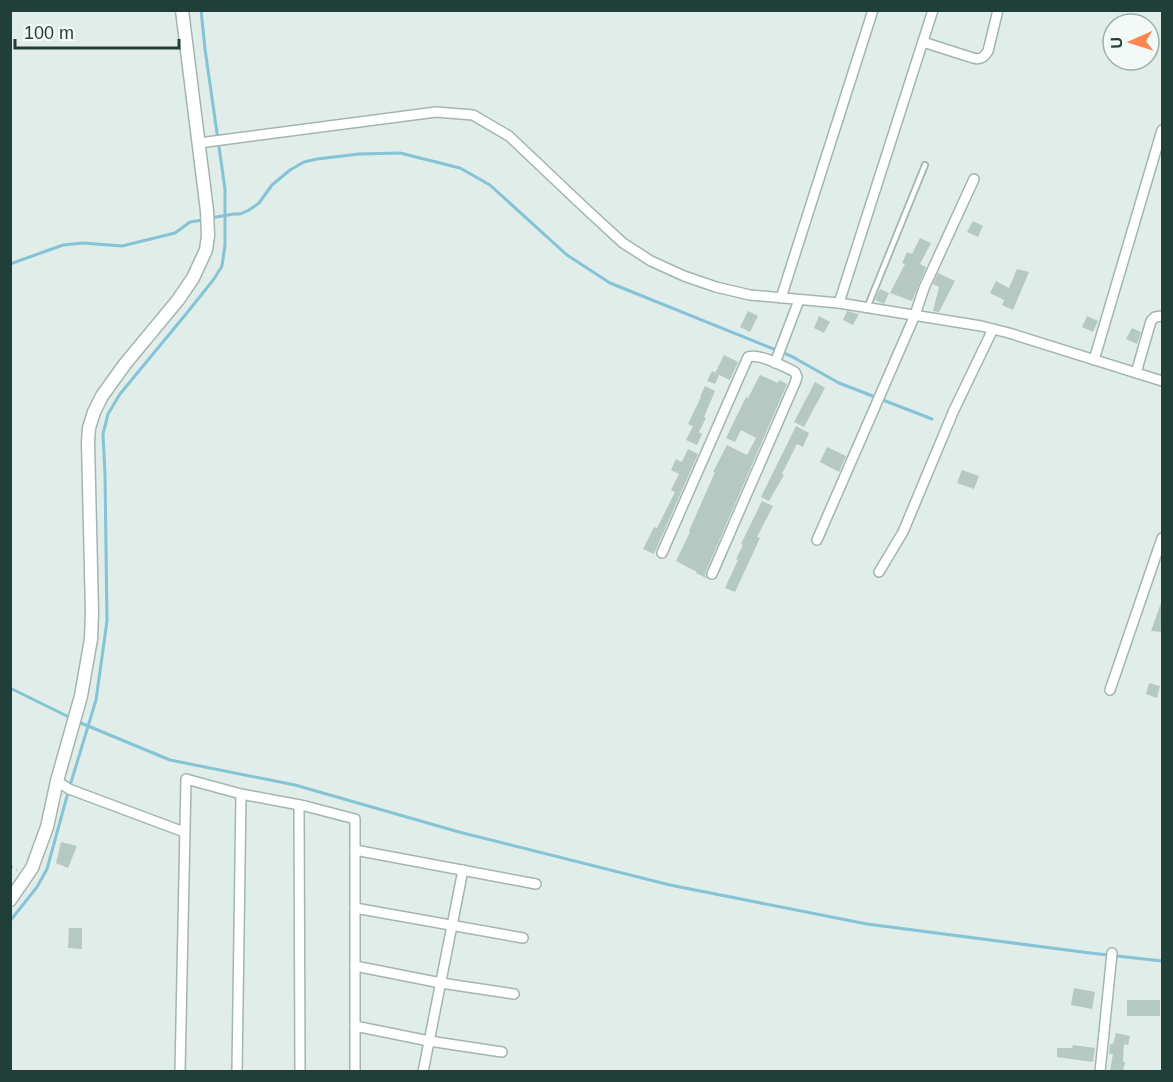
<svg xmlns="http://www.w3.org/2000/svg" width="1173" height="1082" viewBox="0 0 1173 1082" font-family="Arial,sans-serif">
<rect width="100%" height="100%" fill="#e1ede9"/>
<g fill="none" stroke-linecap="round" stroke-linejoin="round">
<g stroke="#85c3d6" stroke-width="3">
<path d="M 210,218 L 234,214 L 240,214 L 249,210 L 259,203 L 272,185 L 290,170 L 304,162 L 317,159 L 359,154 L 400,153 L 460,168 L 490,185 L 567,255 L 610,283 L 791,356 L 839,383 L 932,419"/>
<path d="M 10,264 L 63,245 L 83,243 L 122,246 L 175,233 L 190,222 L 203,220"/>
<path d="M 10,688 L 71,718"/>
<path d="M 76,721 L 170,760 L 295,785 L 459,832 L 670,885 L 867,924 L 1090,953 L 1162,961"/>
<path d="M 10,921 L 37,887 L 47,869 L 69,789 L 96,700 L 107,621 L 105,474 L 103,434 L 108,414 L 120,394 L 186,314 L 214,279 L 222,266 L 225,245 L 225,189 L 205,49 L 201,10"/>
</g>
</g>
<g fill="#b6c8c2">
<path d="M 973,221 L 983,226 L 978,237 L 967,232 Z"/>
<path d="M 920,238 L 931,243 L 920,264 L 926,267 L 912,301 L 890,293 L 905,264 L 902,263 L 907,252 L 912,254 Z"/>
<path d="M 1017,269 L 1029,272 L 1013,310 L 1002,305 L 1004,300 L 990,293 L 996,281 L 1009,288 Z"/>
<path d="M 938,273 L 955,281 L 939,312 L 933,311 L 939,287 L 933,284 Z"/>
<path d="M 880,289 L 889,293 L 884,304 L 875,300 Z"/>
<path d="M 748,311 L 758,316 L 750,332 L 740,327 Z"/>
<path d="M 847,311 L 859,314 L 853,325 L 843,320 Z"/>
<path d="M 819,316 L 830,322 L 824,333 L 814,328 Z"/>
<path d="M 1087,316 L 1098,321 L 1093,332 L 1082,327 Z"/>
<path d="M 1132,328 L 1141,332 L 1137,344 L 1126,339 Z"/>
<path d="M 724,355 L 738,362 L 730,380 L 715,373 Z"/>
<path d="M 712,371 L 719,375 L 715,384 L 707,381 Z"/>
<path d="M 760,375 L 778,383 L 779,380 L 787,384 L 706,571 L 705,575 L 708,579 L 696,573 L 697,572 L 676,561 L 690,532 L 689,531 L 715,472 L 713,472 L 727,445 L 747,455 L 756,438 L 741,430 L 735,442 L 726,438 L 746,397 L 748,398 Z"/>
<path d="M 815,382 L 825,388 L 804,427 L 794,422 Z"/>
<path d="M 705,386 L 715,391 L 704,417 L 706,418 L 699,432 L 702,434 L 697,445 L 686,440 L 693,426 L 688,424 L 701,397 L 700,397 Z"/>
<path d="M 796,426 L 809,433 L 803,447 L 797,444 L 782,474 L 784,475 L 769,501 L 761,497 Z"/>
<path d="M 827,447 L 846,456 L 839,472 L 820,462 Z"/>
<path d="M 688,449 L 698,454 L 654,554 L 643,549 L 654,527 L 657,528 L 675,492 L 671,490 L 679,474 L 671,470 L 676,459 L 682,462 Z"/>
<path d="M 962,470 L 979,476 L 974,489 L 957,483 Z"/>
<path d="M 762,501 L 773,506 L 757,537 L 760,538 L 735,592 L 725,588 L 738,560 L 736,559 L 743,545 L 741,544 Z"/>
<path d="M 1161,603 L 1162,603 L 1162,632 L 1151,631 Z"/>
<path d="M 1149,683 L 1160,686 L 1157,698 L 1146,694 Z"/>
<path d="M 61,842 L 77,846 L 68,868 L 56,863 Z"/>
<path d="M 69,928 L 82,928 L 82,949 L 68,948 Z"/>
<path d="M 1074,988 L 1095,992 L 1092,1009 L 1071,1005 Z"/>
<rect x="1127" y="1000" width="33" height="16"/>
<path d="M 1116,1033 L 1130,1036 L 1128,1045 L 1124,1044 L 1123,1062 L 1125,1062 L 1123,1071 L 1110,1071 L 1113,1054 L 1109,1054 L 1110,1044 L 1113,1044 Z"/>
<path d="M 1073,1045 L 1095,1048 L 1093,1062 L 1057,1057 L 1057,1048 L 1072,1048 Z"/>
</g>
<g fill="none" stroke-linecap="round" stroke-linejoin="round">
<defs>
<path id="service" d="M 867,308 L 925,165"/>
<g id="minor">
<path d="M 923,42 L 973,58 C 980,60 984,58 988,51 L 998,10"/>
<path d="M 199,143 L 436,112 L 473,115 L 509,136 L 586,209 L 623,243 L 651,261 L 684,276 L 716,287 L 750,295 L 839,303 L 981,326 L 1009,333 L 1162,381"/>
<path d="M 781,298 L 873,10"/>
<path d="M 839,303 L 933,10"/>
<path d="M 1094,360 L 1162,130"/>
<path d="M 775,363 L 799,300"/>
<path d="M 1136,373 L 1151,321 L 1155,317 L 1162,316"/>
<path d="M 817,540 L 915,315 L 924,288 L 974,179"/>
<path d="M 662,553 L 748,357 C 760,353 783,366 795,372 L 797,377 L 795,383 L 712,574"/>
<path d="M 879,572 L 903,532 L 954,410 L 993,329"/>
<path d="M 1110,690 L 1162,538"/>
<path d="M 57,781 L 69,789 L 184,832"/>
<path d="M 299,805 L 300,1072"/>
<path d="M 355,850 L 536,884"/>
<path d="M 355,908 L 523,938"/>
<path d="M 355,966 L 441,983 L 514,994"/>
<path d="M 355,1026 L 429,1041 L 502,1052"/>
<path d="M 180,1072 L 186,779 L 241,794 L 305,806 L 355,819 L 355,1072"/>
<path d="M 237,1072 L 241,794"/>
<path d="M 423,1072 L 463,870"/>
<path d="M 1100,1072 L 1112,953"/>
</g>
<path id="tertiary" d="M 10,900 L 32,868 L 47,827 L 57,781 L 81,696 L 91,639 L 92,612 L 88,442 L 89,428 L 94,412 L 102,396 L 125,364 L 178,300 L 193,278 L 206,250 L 208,236 L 207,211 L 182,10"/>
</defs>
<use href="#service" stroke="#a3b5b1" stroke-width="8"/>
<use href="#minor" stroke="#a3b5b1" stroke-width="12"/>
<use href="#tertiary" stroke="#a3b5b1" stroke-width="15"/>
<path stroke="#7fb3a7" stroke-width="2" stroke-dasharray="3 4.5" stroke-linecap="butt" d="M 10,866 L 17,870"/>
<use href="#service" stroke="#fff" stroke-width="4.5"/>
<use href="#minor" stroke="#fff" stroke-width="9"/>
<use href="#tertiary" stroke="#fff" stroke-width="12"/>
</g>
<rect width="1173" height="1082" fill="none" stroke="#203f39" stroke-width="24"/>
<g transform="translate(1131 42) rotate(267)"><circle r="28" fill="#f2f9f6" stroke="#9eafaa" stroke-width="1.5"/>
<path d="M0-4.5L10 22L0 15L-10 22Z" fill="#fc884f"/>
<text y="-9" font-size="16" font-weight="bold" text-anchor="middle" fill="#203f39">U</text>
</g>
<path d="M15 39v9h164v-9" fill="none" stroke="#203f39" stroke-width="3"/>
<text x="24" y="39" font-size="18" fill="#203f39" stroke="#f2f9f6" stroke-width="4.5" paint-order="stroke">100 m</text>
</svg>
